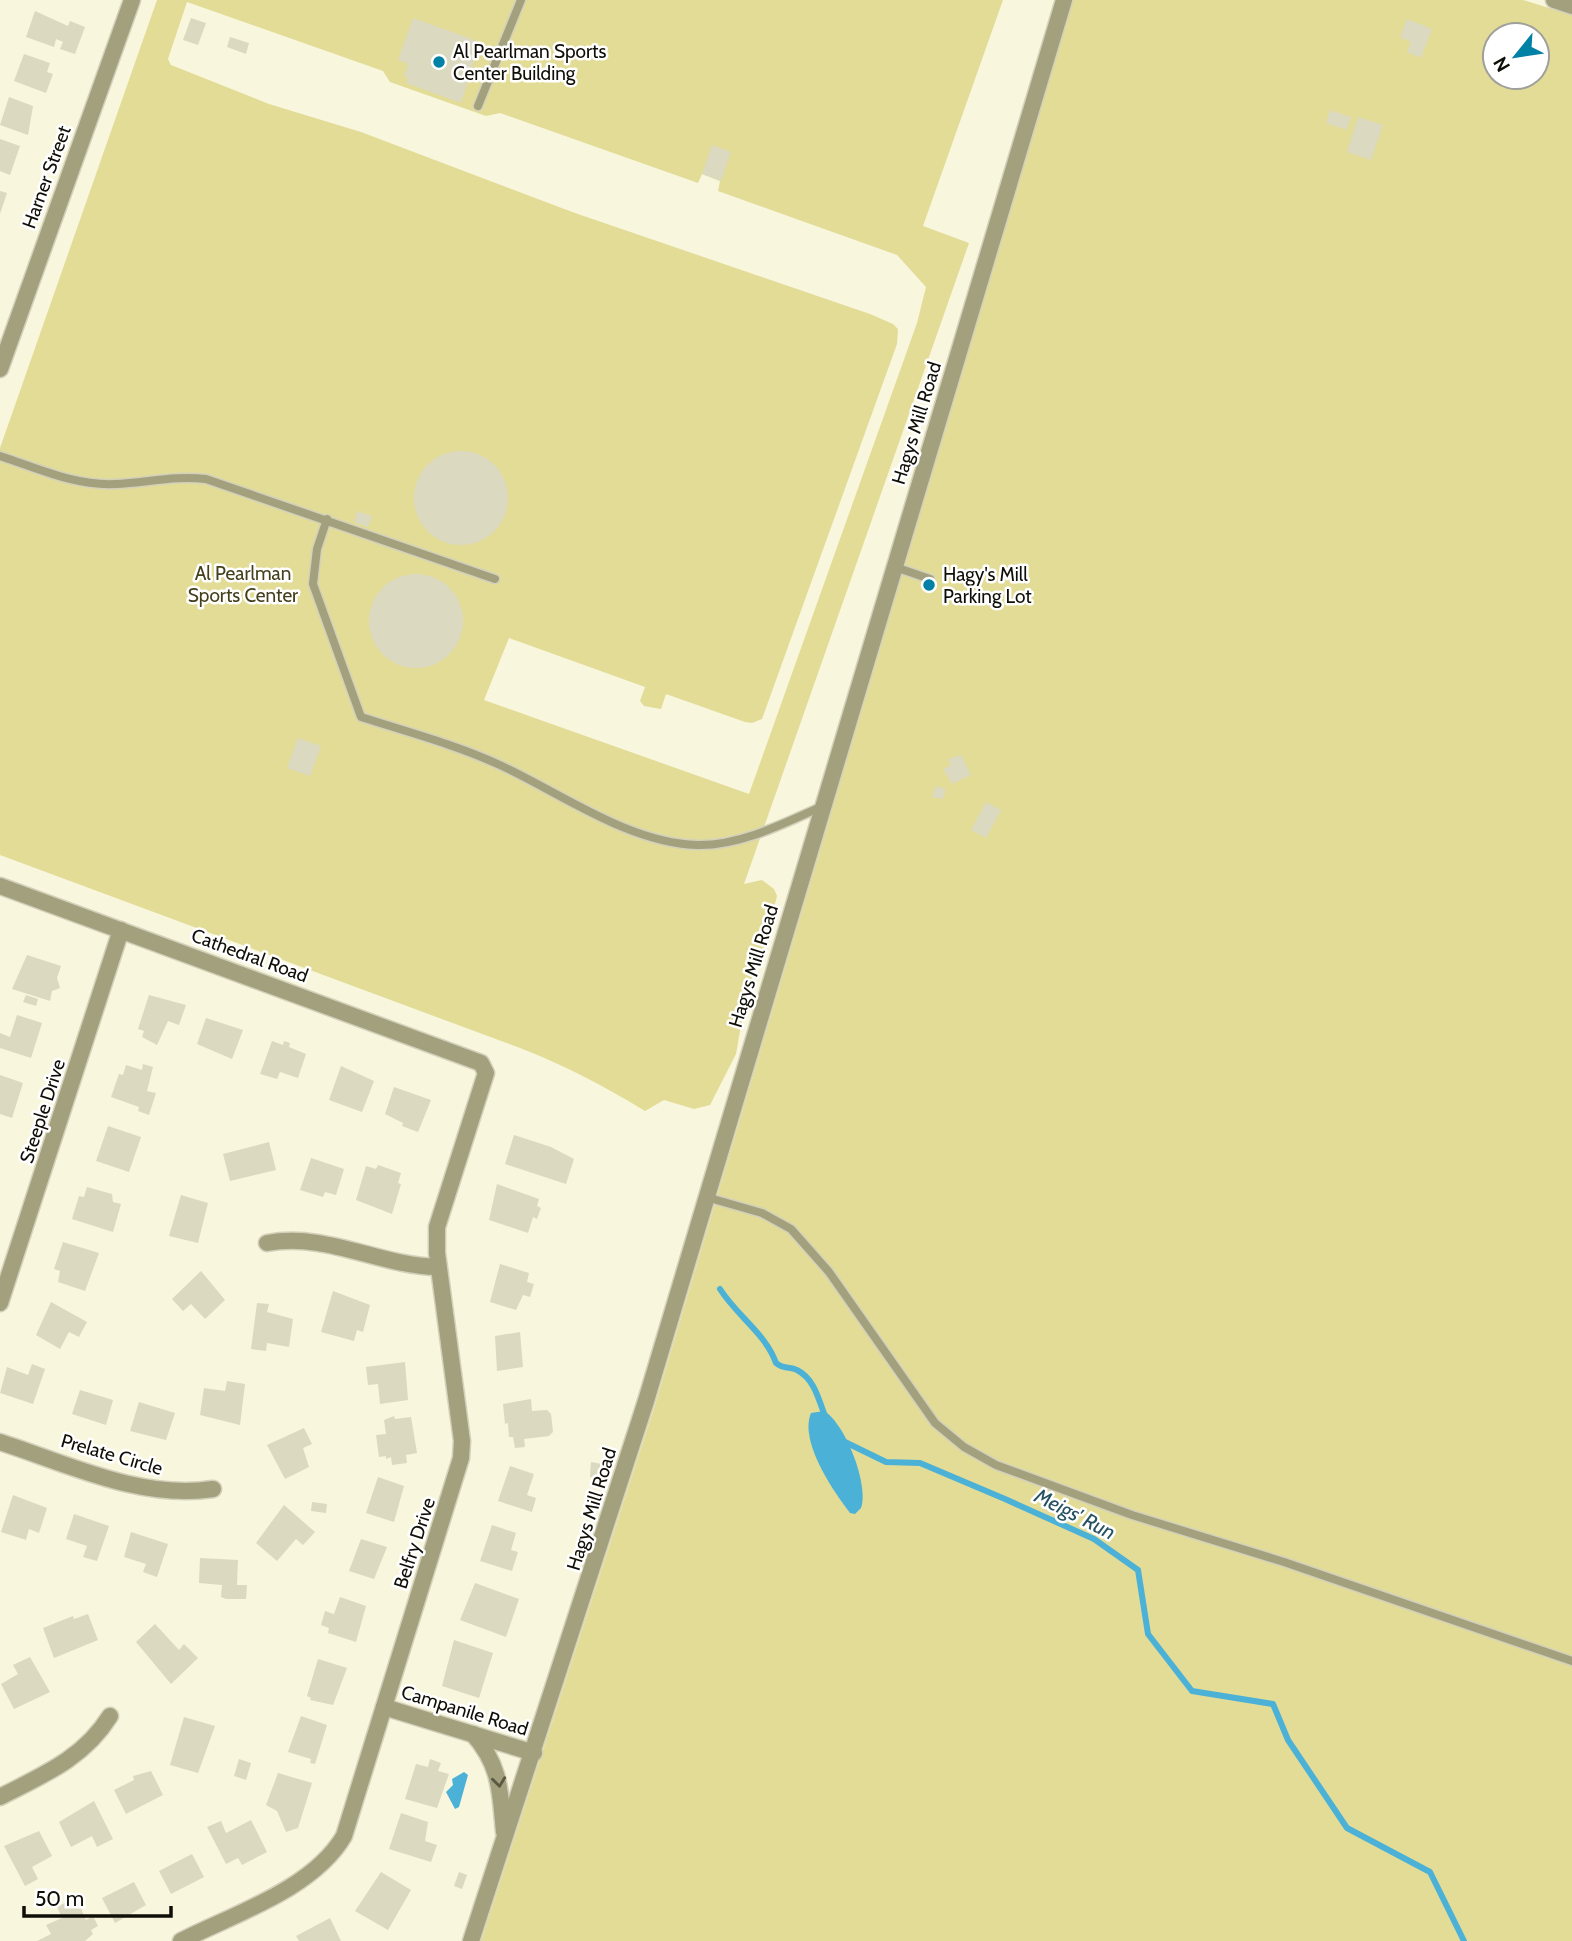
<svg xmlns="http://www.w3.org/2000/svg" width="1572" height="1941" viewBox="0 0 1572 1941" font-family="Cabin,sans-serif">
<rect width="100%" height="100%" fill="#f8f6dd"/>
<g fill="#e3dc97" fill-rule="evenodd">
<path d="M 157,0 L 1003,0 L 923,226 L 969,243 L 744,884 L 762,880 L 774,889 L 777,896 L 765,944 L 747,991 L 736,1054 L 710,1105 L 694,1109 L 664,1100 L 645,1111 C 604,1086 564,1065 520,1048 L 0,855 L 0,448 ZM 187,2 L 383,71 L 390,82 L 486,116 L 500,113 L 698,183 L 702,174 L 720,181 L 718,191 L 897,255 L 926,287 L 917,323 L 749,794 L 484,700 L 509,638 L 645,687 L 640,701 L 644,706 L 661,709 L 666,694 L 745,722 L 752,723 L 762,719 L 897,344 L 898,329 L 893,324 L 870,314 L 575,213 L 361,132 L 269,104 L 171,65 L 168,59 Z"/>
<path d="M 1073,0 L 1523,0 L 1572,15 L 1572,1941 L 481,1941 L 655,1405 ZM 1495,35 L 1537,35 L 1537,77 L 1495,77 Z"/>
</g>
<g fill="#4cb1d7">
<path d="M 824,1411 C 846,1424 869,1486 861,1508 L 855,1514 L 850,1513 C 833,1491 799,1441 811,1413 Z"/>
<path d="M 464,1772 L 468,1775 L 459,1807 L 455,1809 L 446,1792 L 453,1785 L 452,1779 Z"/>
</g>
<g fill="none" stroke-linecap="round" stroke-linejoin="round">
<g stroke="#4cb1d7" stroke-width="6">
<path d="M 720,1289 C 737,1316 766,1334 776,1363 C 784,1370 790,1366 797,1370 C 815,1379 819,1401 826,1419"/>
<path d="M 845,1442 L 886,1462 L 920,1463 L 1005,1499 L 1094,1539 L 1138,1570 L 1148,1634 L 1192,1691 L 1273,1704 L 1288,1740 L 1347,1828 L 1430,1872 L 1464,1941"/>
</g>
</g>
<g fill="#dbd9c0">
<path d="M 35,11 L 68,26 L 70,21 L 85,27 L 75,54 L 60,49 L 63,42 L 56,39 L 54,47 L 26,37 Z"/>
<path d="M 191,18 L 206,23 L 198,45 L 183,40 Z"/>
<path d="M 413,18 L 480,42 L 461,103 L 406,83 L 408,78 L 404,76 L 408,64 L 398,60 Z"/>
<path d="M 1407,19 L 1432,29 L 1421,58 L 1407,52 L 1411,42 L 1400,37 Z"/>
<path d="M 230,37 L 249,43 L 246,54 L 227,47 Z"/>
<path d="M 24,54 L 50,63 L 47,72 L 53,74 L 46,93 L 14,81 Z"/>
<path d="M 9,97 L 33,106 L 28,135 L 0,125 Z"/>
<path d="M 1330,110 L 1351,117 L 1347,130 L 1326,123 Z"/>
<path d="M 1358,117 L 1383,125 L 1371,160 L 1347,152 Z"/>
<path d="M 0,139 L 20,146 L 10,175 L 0,171 Z"/>
<path d="M 712,145 L 731,152 L 721,181 L 702,174 Z"/>
<path d="M 0,191 L 7,193 L 0,214 Z"/>
<circle cx="461" cy="498" r="47"/>
<path d="M 357,511 L 372,516 L 368,527 L 354,522 Z"/>
<circle cx="416" cy="621" r="47"/>
<path d="M 298,738 L 321,746 L 310,776 L 287,768 Z"/>
<path d="M 961,755 L 971,775 L 952,784 L 943,769 L 951,765 L 948,759 Z"/>
<path d="M 936,786 L 946,789 L 943,799 L 932,797 Z"/>
<path d="M 986,802 L 1001,810 L 986,838 L 971,830 Z"/>
<path d="M 27,955 L 61,966 L 57,978 L 60,988 L 52,991 L 50,1001 L 12,989 Z"/>
<path d="M 26,995 L 38,999 L 36,1006 L 23,1002 Z"/>
<path d="M 149,995 L 186,1005 L 179,1025 L 168,1021 L 157,1045 L 142,1037 L 144,1031 L 138,1029 Z"/>
<path d="M 17,1015 L 42,1023 L 31,1058 L 0,1048 L 0,1033 L 10,1037 Z"/>
<path d="M 206,1018 L 243,1030 L 232,1059 L 197,1044 Z"/>
<path d="M 272,1041 L 283,1045 L 284,1041 L 290,1043 L 289,1047 L 306,1054 L 298,1078 L 280,1072 L 277,1079 L 260,1074 Z"/>
<path d="M 143,1064 L 153,1067 L 147,1091 L 156,1093 L 149,1115 L 138,1111 L 139,1107 L 111,1097 L 119,1074 L 123,1075 L 126,1065 L 142,1070 Z"/>
<path d="M 341,1066 L 374,1081 L 362,1112 L 329,1100 Z"/>
<path d="M 0,1075 L 23,1083 L 12,1118 L 0,1114 Z"/>
<path d="M 394,1087 L 431,1100 L 418,1132 L 402,1126 L 403,1123 L 385,1114 Z"/>
<path d="M 108,1126 L 141,1137 L 129,1172 L 96,1161 Z"/>
<path d="M 514,1135 L 551,1147 L 574,1159 L 566,1184 L 505,1164 Z"/>
<path d="M 269,1142 L 276,1170 L 230,1181 L 223,1154 Z"/>
<path d="M 311,1158 L 344,1169 L 336,1195 L 325,1192 L 323,1197 L 300,1190 Z"/>
<path d="M 378,1165 L 401,1173 L 398,1183 L 401,1184 L 392,1214 L 356,1200 L 366,1166 L 376,1169 Z"/>
<path d="M 497,1184 L 539,1199 L 537,1206 L 541,1208 L 537,1219 L 533,1217 L 528,1233 L 489,1220 Z"/>
<path d="M 87,1187 L 112,1194 L 113,1202 L 121,1204 L 113,1232 L 72,1219 L 79,1196 L 84,1197 Z"/>
<path d="M 181,1195 L 208,1203 L 198,1243 L 169,1236 Z"/>
<path d="M 63,1242 L 99,1253 L 85,1291 L 58,1282 L 60,1271 L 54,1269 Z"/>
<path d="M 500,1264 L 529,1273 L 527,1282 L 534,1284 L 530,1297 L 523,1295 L 516,1310 L 490,1302 Z"/>
<path d="M 201,1271 L 225,1300 L 205,1319 L 191,1304 L 183,1311 L 172,1299 Z"/>
<path d="M 333,1291 L 370,1305 L 363,1332 L 357,1330 L 354,1341 L 321,1332 Z"/>
<path d="M 51,1302 L 87,1322 L 79,1337 L 69,1332 L 60,1349 L 36,1335 Z"/>
<path d="M 257,1303 L 269,1304 L 267,1312 L 293,1319 L 289,1347 L 267,1343 L 266,1351 L 251,1349 Z"/>
<path d="M 520,1332 L 523,1367 L 497,1371 L 495,1336 Z"/>
<path d="M 405,1362 L 408,1400 L 380,1404 L 378,1384 L 368,1385 L 366,1367 Z"/>
<path d="M 32,1364 L 45,1369 L 33,1404 L 0,1393 L 7,1367 L 28,1375 Z"/>
<path d="M 227,1381 L 245,1384 L 240,1425 L 200,1415 L 204,1388 L 225,1391 Z"/>
<path d="M 80,1390 L 113,1400 L 106,1425 L 72,1414 Z"/>
<path d="M 531,1399 L 532,1411 L 547,1410 L 551,1414 L 553,1432 L 549,1436 L 524,1439 L 525,1447 L 515,1448 L 513,1437 L 509,1437 L 508,1423 L 505,1424 L 503,1404 Z"/>
<path d="M 139,1402 L 175,1413 L 166,1440 L 130,1431 Z"/>
<path d="M 394,1416 L 395,1419 L 411,1417 L 417,1453 L 406,1455 L 407,1463 L 392,1465 L 391,1457 L 386,1459 L 386,1456 L 379,1457 L 376,1435 L 386,1434 L 384,1420 Z"/>
<path d="M 304,1428 L 312,1444 L 303,1448 L 309,1467 L 285,1479 L 267,1445 Z"/>
<path d="M 591,1462 L 602,1464 L 600,1478 L 590,1477 Z"/>
<path d="M 510,1466 L 534,1474 L 527,1495 L 536,1498 L 532,1512 L 498,1501 Z"/>
<path d="M 378,1477 L 404,1486 L 394,1522 L 366,1513 Z"/>
<path d="M 13,1495 L 47,1508 L 39,1533 L 29,1529 L 26,1540 L 1,1532 Z"/>
<path d="M 312,1502 L 327,1504 L 326,1513 L 311,1511 Z"/>
<path d="M 284,1505 L 315,1532 L 303,1545 L 296,1539 L 277,1561 L 256,1543 Z"/>
<path d="M 74,1514 L 109,1526 L 97,1561 L 83,1557 L 87,1546 L 66,1539 Z"/>
<path d="M 492,1525 L 516,1533 L 511,1550 L 518,1552 L 512,1571 L 480,1561 Z"/>
<path d="M 131,1532 L 168,1544 L 157,1577 L 143,1572 L 146,1564 L 124,1557 Z"/>
<path d="M 361,1539 L 387,1547 L 374,1579 L 349,1571 Z"/>
<path d="M 200,1558 L 238,1560 L 237,1585 L 247,1585 L 246,1599 L 226,1599 L 221,1597 L 222,1585 L 199,1583 Z"/>
<path d="M 475,1583 L 519,1599 L 506,1637 L 460,1620 Z"/>
<path d="M 340,1597 L 366,1606 L 356,1642 L 328,1633 L 329,1628 L 321,1625 L 325,1611 L 334,1614 Z"/>
<path d="M 88,1614 L 98,1640 L 54,1658 L 43,1628 L 73,1616 L 74,1619 Z"/>
<path d="M 155,1624 L 179,1650 L 184,1644 L 198,1658 L 171,1684 L 136,1642 Z"/>
<path d="M 454,1640 L 493,1653 L 479,1698 L 442,1686 Z"/>
<path d="M 30,1657 L 50,1692 L 14,1709 L 1,1684 L 18,1674 L 13,1665 Z"/>
<path d="M 318,1659 L 347,1668 L 333,1705 L 310,1700 L 311,1698 L 307,1696 Z"/>
<path d="M 301,1716 L 327,1725 L 315,1764 L 310,1763 L 311,1759 L 288,1752 Z"/>
<path d="M 184,1717 L 215,1726 L 198,1773 L 170,1765 Z"/>
<path d="M 239,1759 L 251,1763 L 246,1780 L 234,1776 Z"/>
<path d="M 430,1759 L 441,1763 L 438,1771 L 449,1774 L 437,1808 L 405,1799 L 416,1764 L 428,1767 Z"/>
<path d="M 151,1771 L 163,1795 L 126,1814 L 114,1790 L 134,1780 L 133,1776 Z"/>
<path d="M 278,1773 L 312,1783 L 298,1828 L 286,1832 L 277,1811 L 266,1805 Z"/>
<path d="M 94,1801 L 113,1839 L 97,1847 L 92,1836 L 71,1847 L 59,1822 Z"/>
<path d="M 401,1813 L 428,1822 L 425,1841 L 437,1845 L 431,1862 L 389,1849 Z"/>
<path d="M 251,1820 L 267,1852 L 242,1865 L 238,1858 L 226,1864 L 207,1827 L 221,1821 L 226,1833 Z"/>
<path d="M 39,1831 L 52,1856 L 32,1867 L 38,1879 L 25,1886 L 4,1846 Z"/>
<path d="M 192,1854 L 204,1877 L 171,1894 L 159,1871 Z"/>
<path d="M 381,1872 L 411,1890 L 388,1930 L 355,1911 Z"/>
<path d="M 459,1872 L 467,1875 L 462,1889 L 454,1886 Z"/>
<path d="M 134,1882 L 146,1905 L 115,1923 L 102,1898 Z"/>
<path d="M 76,1897 L 86,1920 L 93,1916 L 98,1926 L 91,1930 L 93,1934 L 85,1941 L 37,1941 L 51,1934 L 46,1925 L 62,1918 L 57,1907 Z"/>
<path d="M 330,1918 L 341,1941 L 299,1941 L 296,1936 Z"/>
</g>
<g fill="none" stroke-linecap="round" stroke-linejoin="round">
<defs>
<g id="service">
<path d="M 478,106 L 521,0"/>
<path d="M 0,456 C 37,468 75,486 115,484 C 146,483 174,475 206,479 L 495,579"/>
<path d="M 327,519 L 317,549 L 313,584 L 361,717 C 408,732 457,745 502,766 C 562,794 629,843 697,845 C 740,846 785,823 823,806"/>
<path d="M 895,567 L 930,579"/>
<path d="M 706,1197 L 762,1213 L 791,1229 L 829,1272 L 935,1423 L 964,1447 L 996,1465 L 1132,1515 L 1284,1562 L 1572,1661"/>
</g>
<g id="minor">
<path d="M 1554,0 L 1572,6"/>
<path d="M 0,369 L 132,0"/>
<path d="M 0,886 L 481,1063 L 486,1073 L 437,1227 L 437,1253 L 462,1441 L 461,1458 L 344,1836 C 313,1889 234,1914 181,1941"/>
<path d="M 267,1243 C 327,1232 379,1266 438,1267"/>
<path d="M 0,1303 L 121,930"/>
<path d="M 0,1442 C 68,1464 141,1500 213,1489"/>
<path d="M 384,1707 L 534,1753"/>
<path d="M 473,1734 C 501,1766 500,1792 504,1832"/>
<path d="M 0,1797 C 43,1775 84,1758 110,1716"/>
<path d="M 471,1941 L 646,1401 L 1064,0"/>
</g>
</defs>
<use href="#service" stroke="#d3d1bb" stroke-width="11"/>
<use href="#minor" stroke="#d3d1bb" stroke-width="19"/>
<use href="#service" stroke="#a3a07d" stroke-width="8"/>
<use href="#minor" stroke="#a3a07d" stroke-width="16"/>
</g>
<defs><path id="oneway-chevron" d="M-2-3.5L2.5 0L-2 3.5" fill="none" stroke-width="1.6" stroke-linecap="round" stroke-linejoin="round" transform="scale(1.75)"/></defs>
<use stroke="#5a5842" href="#oneway-chevron" transform="translate(499 1782) rotate(83)"/>
<g fill="#0081a5" stroke="#fff" stroke-width="2.5">
<circle cx="439" cy="62" r="7"/>
<circle cx="929" cy="585" r="7"/>
</g>
<g text-anchor="middle" stroke-width="5" stroke-linejoin="round" paint-order="stroke">
<g font-size="19" fill="#100f07" stroke="#fff" text-anchor="start">
<text x="453" y="58">Al Pearlman Sports<tspan x="453" dy="22">Center Building</tspan></text>
<text x="943" y="581">Hagy's Mill<tspan x="943" dy="22">Parking Lot</tspan></text>
</g>
<g font-size="19" fill="#100f07" stroke="#fff">
<text transform="translate(46 177) rotate(-70)" y="7">Harner Street</text>
<text transform="translate(916 423) rotate(-73)" y="7">Hagys Mill Road</text>
<text transform="translate(250 955) rotate(20)" y="7">Cathedral Road</text>
<text transform="translate(753 966) rotate(-73)" y="7">Hagys Mill Road</text>
<text transform="translate(42 1111) rotate(-72)" y="7">Steeple Drive</text>
<text transform="translate(112 1454) rotate(16)" y="7">Prelate Circle</text>
<text transform="translate(591 1509) rotate(-73)" y="7">Hagys Mill Road</text>
<text transform="translate(414 1543) rotate(-72)" y="7">Belfry Drive</text>
<text transform="translate(465 1710) rotate(17)" y="7">Campanile Road</text>
</g>
<g font-size="19" fill="#45401c" stroke="#fff">
<text x="243" y="580">Al Pearlman<tspan x="243" dy="22">Sports Center</tspan></text>
</g>
<g font-size="21" font-style="italic" fill="#265161" stroke="#fff">
<text transform="translate(1075 1514) rotate(27)" y="7">Meigs' Run</text>
</g>
</g>
<g transform="translate(1516 56) rotate(240)"><circle r="33" fill="#ffffff" stroke="#9f9f9c" stroke-width="2"/>
<path d="M0-5L12 26L0 18L-12 26Z" fill="#0081a5"/>
<text y="-10" font-size="19" font-weight="bold" text-anchor="middle" fill="#100f07">N</text>
</g>
<path d="M24 1906v10h147v-10" fill="none" stroke="#100f07" stroke-width="3.5"/>
<text x="35" y="1906" font-size="21" fill="#100f07" stroke="#ffffff" stroke-width="5" paint-order="stroke">50 m</text>
</svg>
